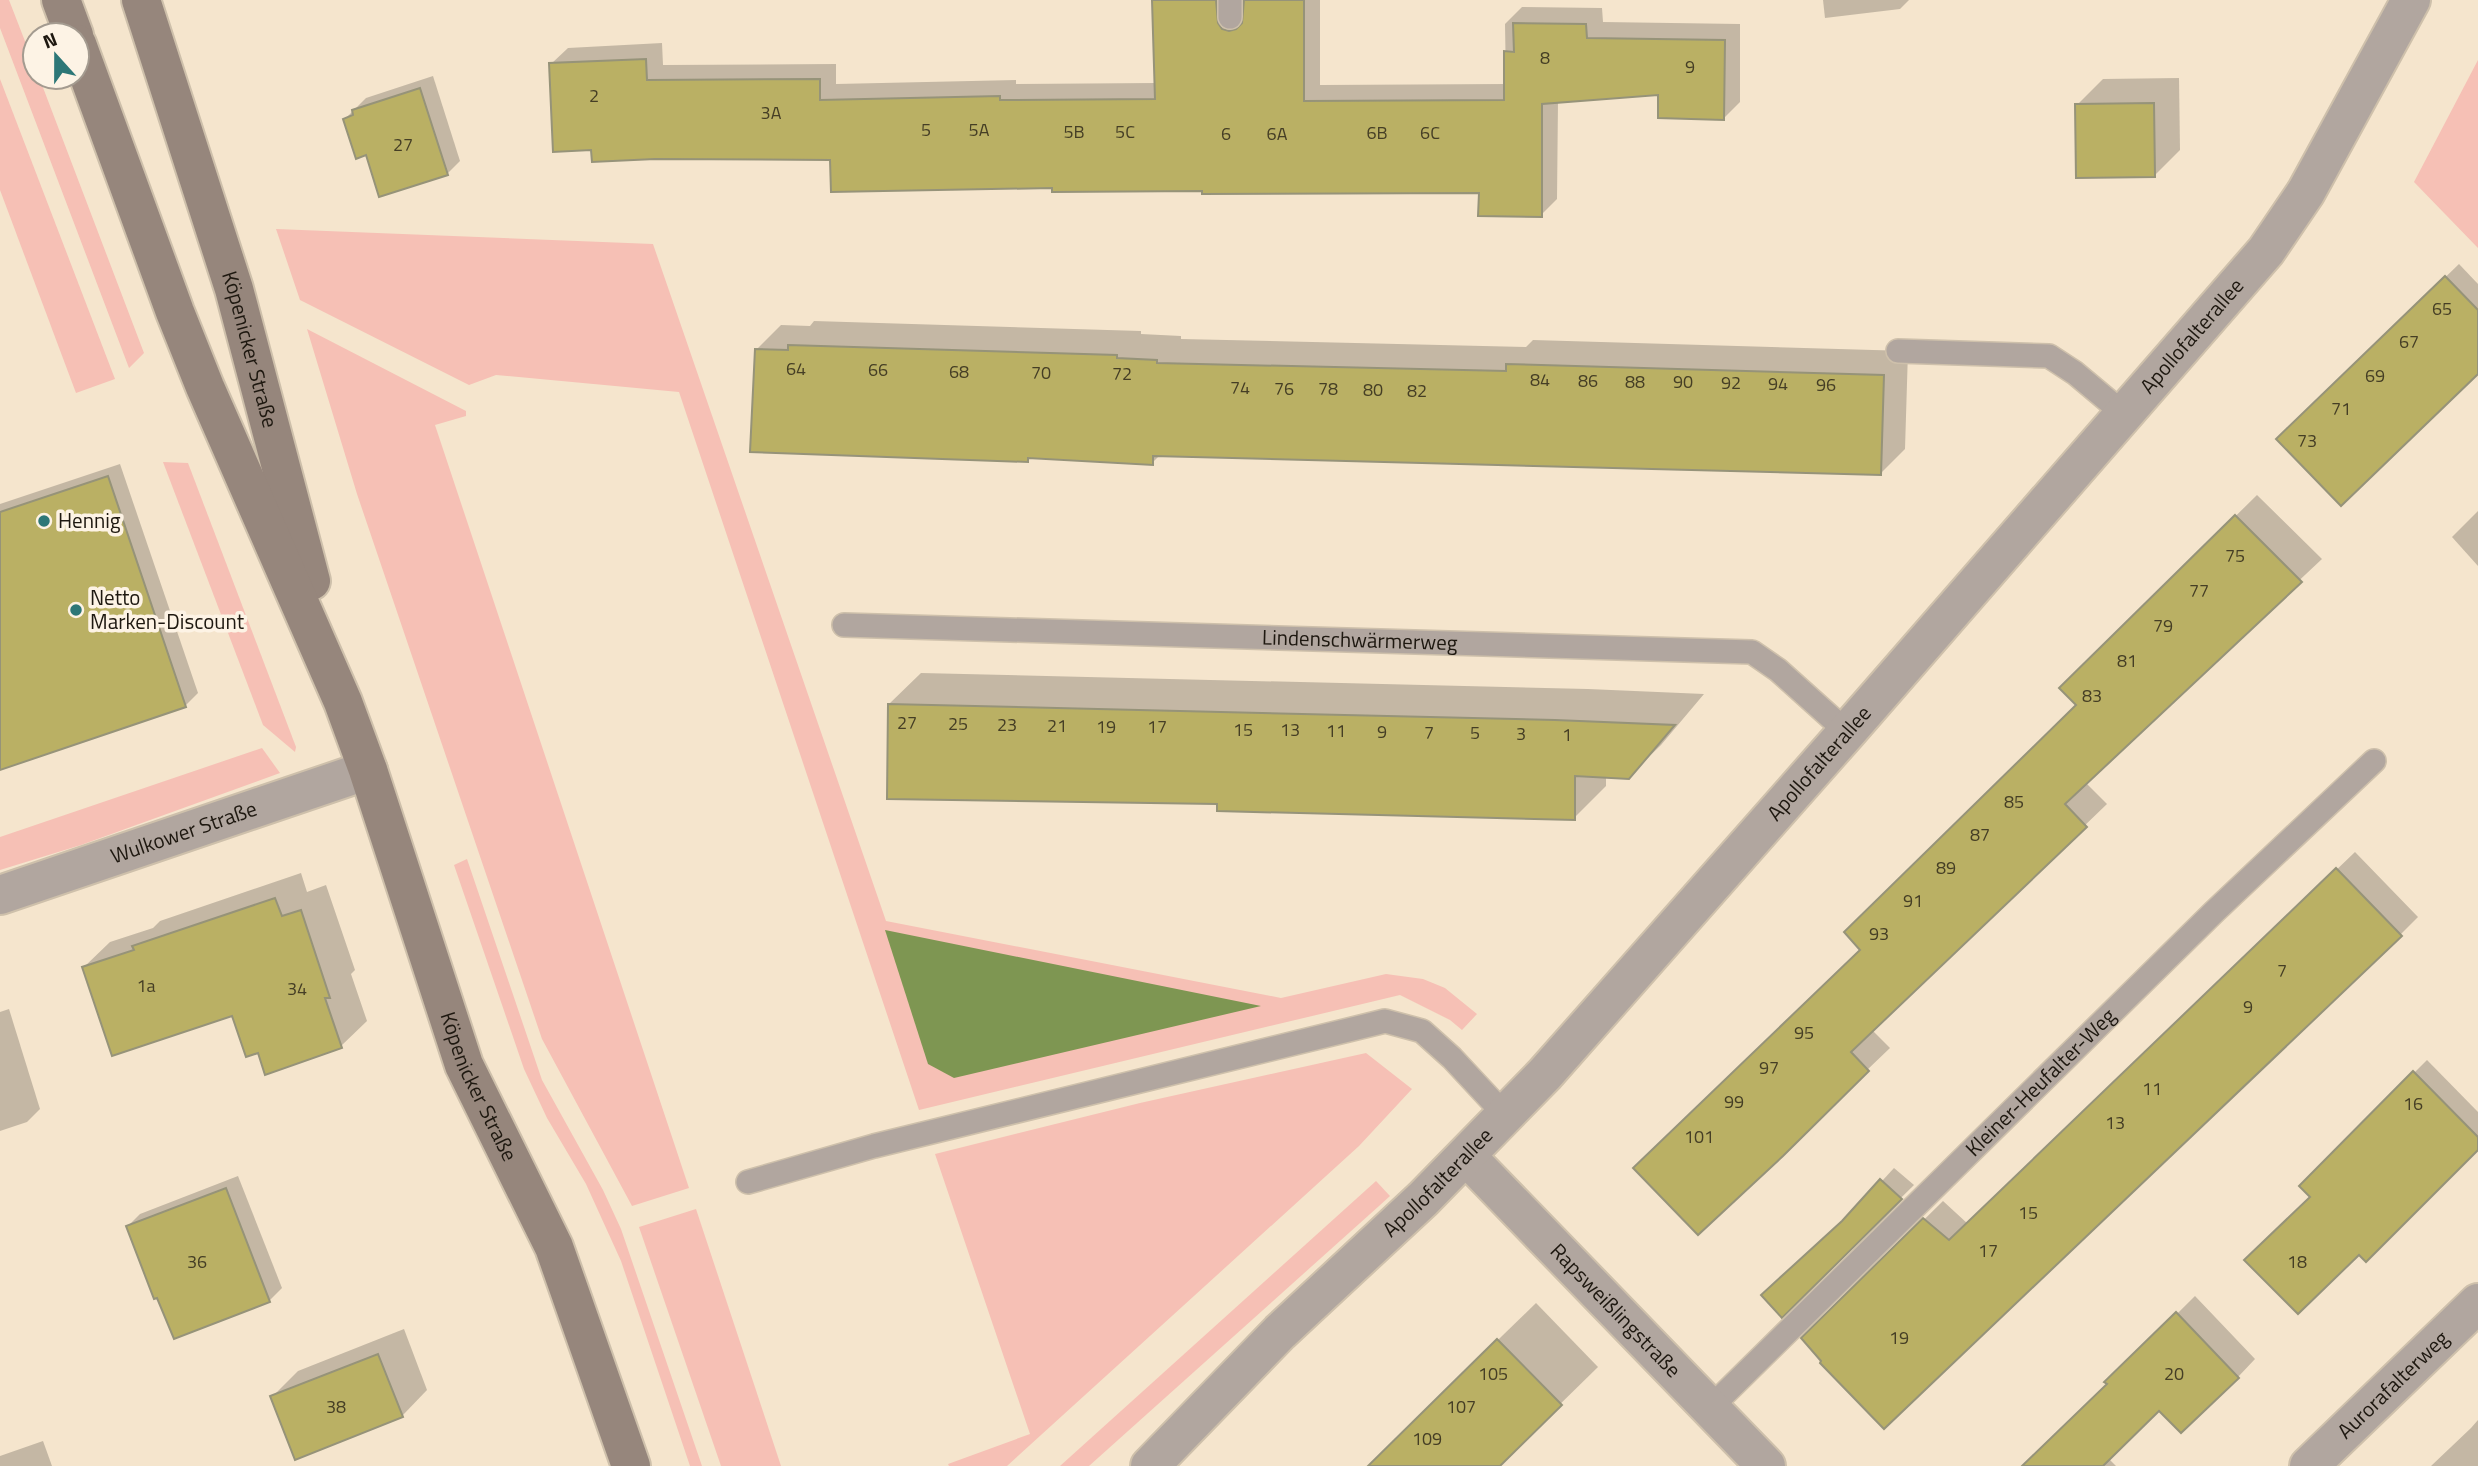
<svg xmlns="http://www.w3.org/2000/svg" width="2478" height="1466" viewBox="0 0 2478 1466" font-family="'Titillium Web',sans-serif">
<rect width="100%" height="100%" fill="#f5e5cd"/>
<g fill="#f6c0b5">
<path d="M 0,0 L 9,0 L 35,67 L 35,77 L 39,77 L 144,353 L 129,368 L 0,28 Z"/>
<path d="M 2478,60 L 2478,248 L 2414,182 Z"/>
<path d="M 0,79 L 115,379 L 76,393 L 0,190 Z"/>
<path d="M 276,229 L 653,244 L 886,921 L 1281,998 L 1386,974 L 1423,979 L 1445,988 L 1477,1014 L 1462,1030 L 1450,1020 L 1400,995 L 919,1110 L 679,392 L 496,375 L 469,385 L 300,300 Z"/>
<path d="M 307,329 L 466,411 L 466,416 L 435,425 L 689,1188 L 632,1206 L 542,1039 L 357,494 Z"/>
<path d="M 163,462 L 188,463 L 296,747 L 295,752 L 263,725 Z"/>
<path d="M 262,748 L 280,773 L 81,845 L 0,870 L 0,837 Z"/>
<path d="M 467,859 L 542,1080 L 603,1190 L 621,1229 L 702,1466 L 690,1466 L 621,1261 L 586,1184 L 547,1118 L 524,1069 L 454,865 Z"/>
<path d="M 1366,1053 L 1412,1089 L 1359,1146 L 1007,1466 L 949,1466 L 948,1464 L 1030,1434 L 935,1154 L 1140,1103 Z"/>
<path d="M 1376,1181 L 1390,1196 L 1379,1206 L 1089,1466 L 1060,1466 Z"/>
<path d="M 696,1209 L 781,1466 L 721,1466 L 639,1227 Z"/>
</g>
<path fill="#7e9652" d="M 885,930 L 1261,1006 L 954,1078 L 928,1064 Z"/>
<g fill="#0003">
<path d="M 1154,0 L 1232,0 L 1240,14 L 1246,14 L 1246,0 L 1320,0 L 1320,85 L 1506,84 L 1505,24 L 1522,7 L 1602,8 L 1603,22 L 1740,24 L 1740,102 L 1723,119 L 1660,94 L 1558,101 L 1557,199 L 1541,215 L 1480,191 L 1054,186 L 832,158 L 593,148 L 551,64 L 568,48 L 662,43 L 663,65 L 836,64 L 836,84 L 1016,80 L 1016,84 L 1156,83 Z"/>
<path d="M 1823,0 L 1909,0 L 1900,9 L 1825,18 Z"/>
<path d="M 433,76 L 460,161 L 447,174 L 367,153 L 345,119 L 366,98 Z"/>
<path d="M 2179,78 L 2180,150 L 2154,176 L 2077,105 L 2103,79 Z"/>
<path d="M 2459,264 L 2478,284 L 2478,371 L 2278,439 Z"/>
<path d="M 814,321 L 1141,331 L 1141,334 L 1181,336 L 1181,339 L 1526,347 L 1533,340 L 1908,351 L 1905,449 L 1880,474 L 1161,454 L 1152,463 L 1031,457 L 1027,460 L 756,350 L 781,325 L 810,326 Z"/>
<path d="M 120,464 L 198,693 L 185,706 L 0,768 L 0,504 Z"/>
<path d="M 2257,495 L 2322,559 L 2085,782 L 2107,804 L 1872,1030 L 1890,1048 L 1698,1232 L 1862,949 L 2078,705 L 2061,688 Z"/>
<path d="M 2478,511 L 2478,566 L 2452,537 Z"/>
<path d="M 921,673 L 1588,689 L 1704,694 L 1661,745 L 1628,777 L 1606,776 L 1606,786 L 1574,818 L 1219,802 L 889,704 Z"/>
<path d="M 2355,852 L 2418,917 L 2400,935 L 1824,1361 L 1803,1339 L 1943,1201 L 1968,1224 Z"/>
<path d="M 301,873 L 307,892 L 326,885 L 355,970 L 351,974 L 367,1021 L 341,1046 L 259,1051 L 233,1014 L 84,967 L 110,942 L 153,928 L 160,921 Z"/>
<path d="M 9,1009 L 40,1109 L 27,1122 L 0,1131 L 0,1012 Z"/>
<path d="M 2427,1060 L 2478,1112 L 2478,1148 L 2301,1186 Z"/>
<path d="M 1894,1168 L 1914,1185 L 1782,1315 L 1850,1216 Z"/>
<path d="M 238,1176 L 282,1288 L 269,1301 L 128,1226 L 140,1214 Z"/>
<path d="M 2195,1296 L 2255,1359 L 2238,1377 L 2181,1431 L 2159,1408 L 2108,1458 L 2116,1466 L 2024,1466 Z"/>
<path d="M 1536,1303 L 1598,1367 L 1497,1466 L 1368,1466 Z"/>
<path d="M 404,1329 L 427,1390 L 402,1416 L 272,1397 L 298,1371 Z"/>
<path d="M 2478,1420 L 2478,1466 L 2431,1466 L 2471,1428 Z"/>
<path d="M 43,1441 L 52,1466 L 0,1466 L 0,1456 Z"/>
</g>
<g fill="#bab064" stroke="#969379" stroke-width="2">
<path d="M 1152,0 L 1216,0 L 1218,23 L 1222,29 L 1229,31 L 1236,29 L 1242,23 L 1244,0 L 1304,0 L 1304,101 L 1504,100 L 1504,51 L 1514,52 L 1513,23 L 1586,24 L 1587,38 L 1725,40 L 1724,120 L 1658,118 L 1658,95 L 1542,104 L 1542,217 L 1478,216 L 1479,193 L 1202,194 L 1202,191 L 1052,192 L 1052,188 L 831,192 L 830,160 L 655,159 L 592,162 L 591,150 L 553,152 L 549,63 L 646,59 L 647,80 L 820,79 L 820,100 L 1000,96 L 1000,100 L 1155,99 Z"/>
<path d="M 420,88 L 448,175 L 379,197 L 366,155 L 356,159 L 343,119 L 353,115 L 352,110 Z"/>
<path d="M 2154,103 L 2155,177 L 2076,178 L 2075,104 Z"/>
<path d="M 2445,276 L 2478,310 L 2478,374 L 2341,506 L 2276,439 Z"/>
<path d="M 788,345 L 1117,355 L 1117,358 L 1157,360 L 1157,363 L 1506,371 L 1506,364 L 1884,375 L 1881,475 L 1153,456 L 1153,465 L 1028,458 L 1028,462 L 750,452 L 755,349 L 788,350 Z"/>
<path d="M 108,476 L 186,707 L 0,770 L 0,512 Z"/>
<path d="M 2235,515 L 2302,582 L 2065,804 L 2087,827 L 1851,1052 L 1869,1071 L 1783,1156 L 1698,1235 L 1633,1168 L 1860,950 L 1844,932 L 2076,705 L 2059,688 Z"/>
<path d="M 888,704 L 1555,720 L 1675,725 L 1629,779 L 1575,776 L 1575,820 L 1217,811 L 1217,804 L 887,799 Z"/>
<path d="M 2336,868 L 2402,936 L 1884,1429 L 1820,1363 L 1821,1361 L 1801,1338 L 1923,1218 L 1949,1240 Z"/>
<path d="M 275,898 L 282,916 L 301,910 L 330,998 L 325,998 L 342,1048 L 265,1075 L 258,1053 L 246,1057 L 232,1016 L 112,1056 L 82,967 L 134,950 L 132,946 Z"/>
<path d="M 2413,1071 L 2478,1137 L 2478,1150 L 2366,1262 L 2359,1255 L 2298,1314 L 2244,1260 L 2310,1197 L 2299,1186 Z"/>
<path d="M 1880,1179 L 1902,1199 L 1782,1318 L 1761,1295 L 1842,1221 Z"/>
<path d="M 226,1188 L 270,1302 L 174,1339 L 157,1298 L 154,1299 L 126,1226 Z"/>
<path d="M 2176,1312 L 2239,1378 L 2181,1433 L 2159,1411 L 2103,1466 L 2022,1466 L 2107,1384 L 2104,1382 Z"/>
<path d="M 1497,1339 L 1562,1405 L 1500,1466 L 1368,1466 Z"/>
<path d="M 378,1354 L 403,1417 L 295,1460 L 270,1396 Z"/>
</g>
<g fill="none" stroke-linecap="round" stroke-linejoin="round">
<defs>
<g id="service">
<path d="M 1230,0 L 1230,17"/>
<path d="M 1898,351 L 2049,356 L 2075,373 L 2124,414"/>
<path id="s1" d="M 844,625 L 1752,652 L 1778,670 L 1847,732"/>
<path d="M 748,1182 L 874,1146 L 1385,1021 L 1422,1031 L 1452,1058 L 1505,1115"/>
<path id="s2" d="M 1710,1408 L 2214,912 L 2374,761"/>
</g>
<g id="minor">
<path id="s3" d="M 0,895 L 368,770"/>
<path id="s4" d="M 1466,1156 L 1766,1466"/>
<path id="s5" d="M 2309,1466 L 2478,1303"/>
</g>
<g id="tertiary">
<path id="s6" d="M 1150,1466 L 1280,1332 L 1423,1199 L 1545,1074 L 1847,732 L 2266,251 L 2306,192 L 2411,0"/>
</g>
<g id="secondary">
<path d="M 61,0 L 74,35"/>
<path id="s7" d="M 141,0 L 234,289 L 311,581"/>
<path id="s8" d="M 77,44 L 175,312 L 205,387 L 343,702 L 368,770 L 464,1065 L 554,1247 L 631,1466"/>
</g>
</defs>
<use href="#service" stroke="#cec0ab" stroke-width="26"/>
<use href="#minor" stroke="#cec0ab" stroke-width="42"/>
<use href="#tertiary" stroke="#cec0ab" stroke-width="42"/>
<use href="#secondary" stroke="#cec0ab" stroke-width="42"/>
<use href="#service" stroke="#b1a69f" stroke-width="23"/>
<use href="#minor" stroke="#b1a69f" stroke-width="38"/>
<use href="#tertiary" stroke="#b1a69f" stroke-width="38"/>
<use href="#secondary" stroke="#96867c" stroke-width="38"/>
</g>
<g fill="#2d7777" stroke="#fdf3e5" stroke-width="2.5">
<circle cx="44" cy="521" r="7"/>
<circle cx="76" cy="610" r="7"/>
</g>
<g text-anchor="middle" stroke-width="7" stroke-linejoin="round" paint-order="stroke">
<g font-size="18" fill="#453e25">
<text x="1545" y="64">8</text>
<text x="1690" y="73">9</text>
<text x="594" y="102">2</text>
<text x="771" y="119">3A</text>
<text x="926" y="136">5</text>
<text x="979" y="136">5A</text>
<text x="1074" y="138">5B</text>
<text x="1125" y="138">5C</text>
<text x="1377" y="139">6B</text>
<text x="1430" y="139">6C</text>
<text x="1226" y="140">6</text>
<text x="1277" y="140">6A</text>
<text x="403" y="151">27</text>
<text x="2442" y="315">65</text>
<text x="2409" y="348">67</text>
<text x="796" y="375">64</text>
<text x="878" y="376">66</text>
<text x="959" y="378">68</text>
<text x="1041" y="379">70</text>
<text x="1122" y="380">72</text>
<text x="2375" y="382">69</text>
<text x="1540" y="386">84</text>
<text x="1588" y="387">86</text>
<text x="1635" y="388">88</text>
<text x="1683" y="388">90</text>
<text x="1731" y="389">92</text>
<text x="1778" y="390">94</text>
<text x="1826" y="391">96</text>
<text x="1240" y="394">74</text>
<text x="1284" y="395">76</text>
<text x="1328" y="395">78</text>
<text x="1373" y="396">80</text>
<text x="1417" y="397">82</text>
<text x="2341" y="415">71</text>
<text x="2307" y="447">73</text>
<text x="2235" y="562">75</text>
<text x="2199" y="597">77</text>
<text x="2163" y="632">79</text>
<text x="2127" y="667">81</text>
<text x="2092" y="702">83</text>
<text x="907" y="729">27</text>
<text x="958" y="730">25</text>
<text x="1007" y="731">23</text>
<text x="1057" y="732">21</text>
<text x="1106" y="733">19</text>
<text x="1157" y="733">17</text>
<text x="1243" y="736">15</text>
<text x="1290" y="736">13</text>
<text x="1336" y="737">11</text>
<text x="1382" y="738">9</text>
<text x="1429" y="739">7</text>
<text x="1475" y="739">5</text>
<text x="1521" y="740">3</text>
<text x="1567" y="741">1</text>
<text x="2014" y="808">85</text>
<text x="1980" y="841">87</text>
<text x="1946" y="874">89</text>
<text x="1913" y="907">91</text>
<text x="1879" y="940">93</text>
<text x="2282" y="977">7</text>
<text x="146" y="992">1a</text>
<text x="297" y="995">34</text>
<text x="2248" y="1013">9</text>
<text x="1804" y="1039">95</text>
<text x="1769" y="1074">97</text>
<text x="2152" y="1095">11</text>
<text x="1734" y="1108">99</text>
<text x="2413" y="1110">16</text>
<text x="2115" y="1129">13</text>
<text x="1699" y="1143">101</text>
<text x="2028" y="1219">15</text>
<text x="1988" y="1257">17</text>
<text x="197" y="1268">36</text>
<text x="2297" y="1268">18</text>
<text x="1899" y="1344">19</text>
<text x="1493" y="1380">105</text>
<text x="2174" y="1380">20</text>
<text x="336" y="1413">38</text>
<text x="1461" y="1413">107</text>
<text x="1427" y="1445">109</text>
</g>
<g font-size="21" fill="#1e1810" stroke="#fdf3e5">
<text dy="7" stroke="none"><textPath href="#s6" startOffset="1538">Apollofalterallee</textPath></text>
<text dy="7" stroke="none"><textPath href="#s7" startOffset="366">Köpenicker Straße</textPath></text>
<text dy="7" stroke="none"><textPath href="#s1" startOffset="516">Lindenschwärmerweg</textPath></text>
<text dy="7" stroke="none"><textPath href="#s6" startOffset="971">Apollofalterallee</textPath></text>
<text dy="7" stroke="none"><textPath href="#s3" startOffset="194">Wulkower Straße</textPath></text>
<text dy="7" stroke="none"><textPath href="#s2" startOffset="464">Kleiner-Heufalter-Weg</textPath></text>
<text dy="7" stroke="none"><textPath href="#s8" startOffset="1118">Köpenicker Straße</textPath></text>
<text dy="7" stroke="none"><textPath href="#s6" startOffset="404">Apollofalterallee</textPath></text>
<text dy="7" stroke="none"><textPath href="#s4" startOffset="215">Rapsweißlingstraße</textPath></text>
<text dy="7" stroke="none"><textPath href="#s5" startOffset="117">Aurorafalterweg</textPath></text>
</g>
<g font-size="21" fill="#1e1810" stroke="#fdf3e5" text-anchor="start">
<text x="58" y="528">Hennig</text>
<text x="90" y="605">Netto<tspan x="90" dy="24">Marken-Discount</tspan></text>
</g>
</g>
<g transform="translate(56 56) rotate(339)"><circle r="33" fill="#fdf3e5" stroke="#a49b90" stroke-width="2"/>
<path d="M0-5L12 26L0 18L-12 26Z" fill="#2d7777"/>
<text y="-10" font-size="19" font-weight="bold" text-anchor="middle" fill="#1e1810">N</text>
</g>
</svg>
